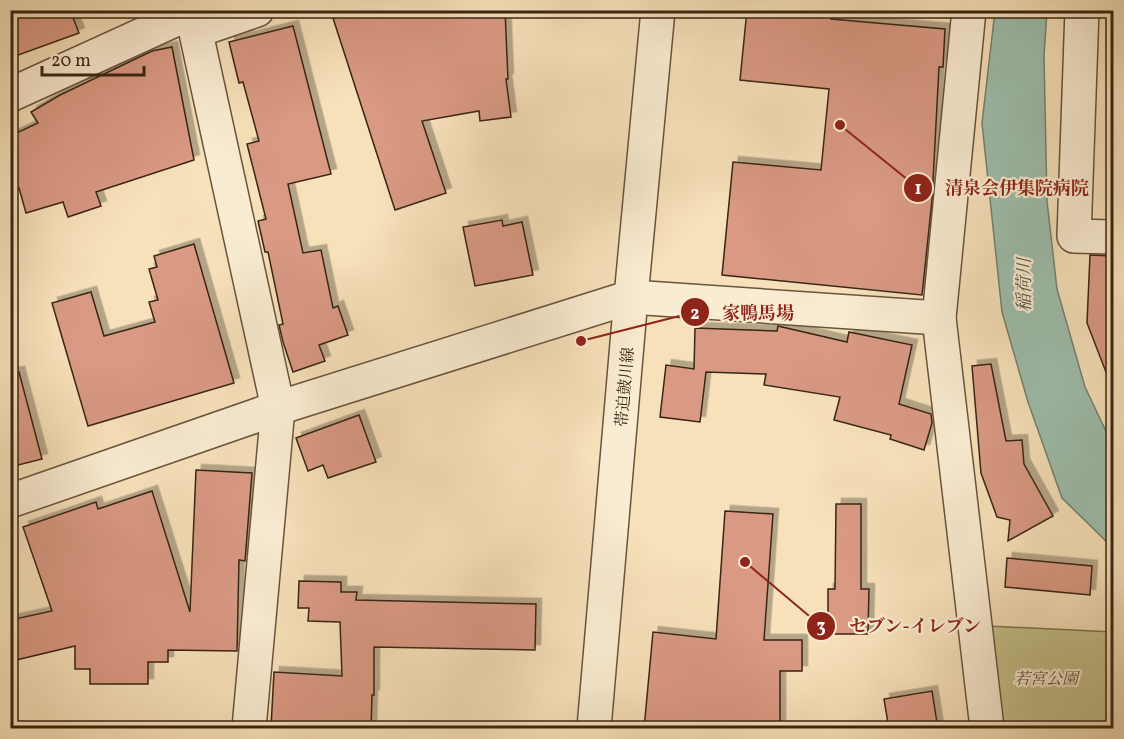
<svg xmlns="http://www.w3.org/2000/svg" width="1124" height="739" viewBox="0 0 1124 739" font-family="Vollkorn,'Noto Serif JP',serif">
<defs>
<filter id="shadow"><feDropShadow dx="5.5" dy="-5.5" stdDeviation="0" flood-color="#0004"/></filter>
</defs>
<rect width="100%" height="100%" fill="#f7e1ba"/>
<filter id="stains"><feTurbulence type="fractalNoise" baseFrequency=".00333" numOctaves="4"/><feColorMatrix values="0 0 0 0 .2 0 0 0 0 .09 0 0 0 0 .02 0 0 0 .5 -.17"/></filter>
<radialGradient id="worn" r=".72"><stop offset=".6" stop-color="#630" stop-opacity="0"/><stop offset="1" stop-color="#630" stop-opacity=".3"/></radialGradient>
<path fill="#c4c18a" stroke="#7e734e" stroke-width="1.5" d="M 989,626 L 1113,632 L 1113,728 L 1002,728 Z"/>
<path fill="#9dbead" stroke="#75816f" stroke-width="1.5" d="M 995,11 L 1047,11 L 1044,56 L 1047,201 L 1057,289 L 1085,387 L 1113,446 L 1113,548 L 1062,498 L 1028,402 L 1002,312 L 982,123 Z"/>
<g fill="#d99983" stroke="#392513" stroke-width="1.5" filter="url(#shadow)">
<path d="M 10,10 L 70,10 L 79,33 L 10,58 Z"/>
<path d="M 466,10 L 505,10 L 508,79 L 506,79 L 511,117 L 480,121 L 479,111 L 422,121 L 446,193 L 395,210 L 333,18 L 360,12 L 466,15 Z"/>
<path d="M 747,10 L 831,10 L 831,19 L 945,29 L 943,67 L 939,67 L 932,200 L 922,295 L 722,275 L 733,162 L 821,170 L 829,89 L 740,80 Z"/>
<path d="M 293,26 L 331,174 L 288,184 L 303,253 L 321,250 L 333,308 L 338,306 L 348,335 L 319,345 L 325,361 L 293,372 L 283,342 L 279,325 L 283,324 L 268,252 L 265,252 L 258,221 L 266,219 L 247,144 L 259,141 L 243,82 L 239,83 L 229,42 Z"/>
<path d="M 172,47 L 194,160 L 96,192 L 101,206 L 68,217 L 63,202 L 26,213 L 19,188 L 10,191 L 10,136 L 38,123 L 31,112 L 60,95 L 152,51 Z"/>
<path d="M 502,220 L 503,226 L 522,222 L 533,275 L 475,286 L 463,227 Z"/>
<path d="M 194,244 L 234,383 L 88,426 L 52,303 L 91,292 L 104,336 L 155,322 L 149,302 L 158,300 L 149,269 L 157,267 L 154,256 Z"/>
<path d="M 1090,255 L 1113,256 L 1113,384 L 1111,385 L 1087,323 Z"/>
<path d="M 778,326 L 847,342 L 849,332 L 912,345 L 899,404 L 931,414 L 932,423 L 924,450 L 890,439 L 891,435 L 834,420 L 840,397 L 764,385 L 766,374 L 706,372 L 700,422 L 660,417 L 666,365 L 694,369 L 695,328 L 777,331 Z"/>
<path d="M 991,364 L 1006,441 L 1022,440 L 1024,464 L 1053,516 L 1008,541 L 1010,520 L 997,517 L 981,473 L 972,366 Z"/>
<path d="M 19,372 L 42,459 L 10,467 L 10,373 Z"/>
<path d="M 359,415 L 376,462 L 328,478 L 323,465 L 308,471 L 296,438 Z"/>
<path d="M 196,470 L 252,473 L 245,561 L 239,560 L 237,651 L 168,650 L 168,662 L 148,662 L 148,684 L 90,684 L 90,669 L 75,669 L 75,646 L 16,660 L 10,640 L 10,620 L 52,611 L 23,527 L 96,502 L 98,509 L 152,491 L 190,612 Z"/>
<path d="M 836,504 L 861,504 L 861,589 L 869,589 L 868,634 L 828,634 L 828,589 L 835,589 Z"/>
<path d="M 725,511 L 773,514 L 764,640 L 802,640 L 802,671 L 780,671 L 780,729 L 644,729 L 653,632 L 716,639 Z"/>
<path d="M 1007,558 L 1092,566 L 1090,595 L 1005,587 Z"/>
<path d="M 299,581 L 341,582 L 341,592 L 357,592 L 356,600 L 536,604 L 535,650 L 374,647 L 374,695 L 372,695 L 371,729 L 271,727 L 274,672 L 342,676 L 340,622 L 308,621 L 309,608 L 298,608 Z"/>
<path d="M 932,691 L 938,729 L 889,729 L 884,699 Z"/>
</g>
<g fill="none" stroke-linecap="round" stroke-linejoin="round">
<defs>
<g id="minor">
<path d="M 191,10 L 278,408 L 249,728"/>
<path d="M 969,10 L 939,318 L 987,728"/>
<path d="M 1082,10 L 1074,236 L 1114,237"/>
<path d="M 196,31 L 257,10"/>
<path d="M 10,95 L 192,12"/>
<path d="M 10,501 L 278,408 L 631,297 L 939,318"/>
<path d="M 594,728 L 631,297 L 658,10"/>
</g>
</defs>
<use href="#minor" stroke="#68543d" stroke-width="36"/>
<use href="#minor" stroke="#faecd2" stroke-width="33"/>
</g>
<g text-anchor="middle" stroke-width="4.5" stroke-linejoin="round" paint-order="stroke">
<g font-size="16" fill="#392513" stroke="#faecd2">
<text transform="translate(624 387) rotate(-85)" y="6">帯迫皷川線</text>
</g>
<g font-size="16" font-style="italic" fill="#5c4c31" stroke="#faecd2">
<text x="1046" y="684">若宮公園</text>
</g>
<g font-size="18" font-style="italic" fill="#575341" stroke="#faecd2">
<text transform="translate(1024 285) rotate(-90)" y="6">稲荷川</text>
</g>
</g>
<path fill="none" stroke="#8f2418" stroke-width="2" d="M840 125L918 188M581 341L695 312M745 562L821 626"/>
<g fill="#8f2418" stroke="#faecd2" stroke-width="2">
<circle cx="840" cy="125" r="6"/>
<circle cx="581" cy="341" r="6"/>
<circle cx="745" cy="562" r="6"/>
<circle cx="918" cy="188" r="15"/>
<circle cx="695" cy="312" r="15"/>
<circle cx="821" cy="626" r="15"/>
</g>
<g font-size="18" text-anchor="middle" font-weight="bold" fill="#fff">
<text x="918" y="194">1</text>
<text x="695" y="319">2</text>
<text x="821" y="632">3</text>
</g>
<g font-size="18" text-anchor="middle" font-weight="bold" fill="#8f2418" stroke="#faecd2" stroke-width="4.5" stroke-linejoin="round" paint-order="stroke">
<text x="1017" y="194">清泉会伊集院病院</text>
<text x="758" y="319">家鴨馬場</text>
<text x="915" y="632">セブン-イレブン</text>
</g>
<rect width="1124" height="739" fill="none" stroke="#f7e1ba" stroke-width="36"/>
<rect x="12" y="12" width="1100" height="715" fill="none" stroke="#392513" stroke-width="3"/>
<rect x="18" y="18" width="1088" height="703" fill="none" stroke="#392513" stroke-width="1.5"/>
<path d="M42 66v9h102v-9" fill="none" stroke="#392513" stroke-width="3"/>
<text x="51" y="66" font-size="18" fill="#392513" stroke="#faecd2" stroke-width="4.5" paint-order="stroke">20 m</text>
<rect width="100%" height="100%" filter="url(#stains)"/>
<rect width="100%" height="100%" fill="url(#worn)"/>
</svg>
